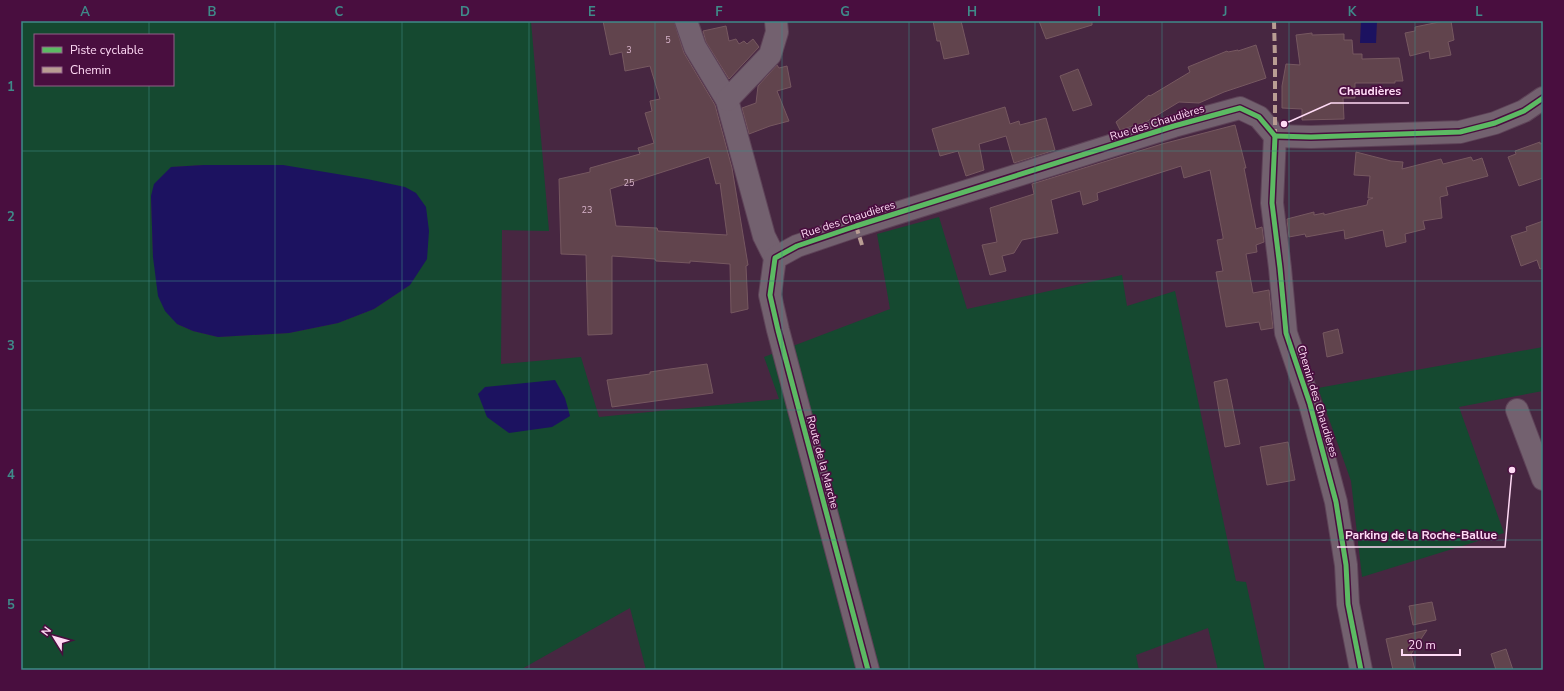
<svg xmlns="http://www.w3.org/2000/svg" width="1564" height="691" viewBox="0 0 1564 691" font-family="'Nunito Sans',sans-serif">
<rect width="100%" height="100%" fill="#472741"/>
<g fill="#154930" fill-rule="evenodd">
<path d="M 21,21 L 531,21 L 549,231 L 502,230 L 501,364 L 581,357 L 599,417 L 779,399 L 764,357 L 890,309 L 877,234 L 939,217 L 967,309 L 1122,275 L 1127,306 L 1175,291 L 1236,581 L 1246,582 L 1265,670 L 1218,670 L 1208,628 L 1136,655 L 1139,670 L 646,670 L 630,608 L 520,670 L 21,670 ZM 35,35 L 173,35 L 173,85 L 35,85 ZM 204,165 L 283,165 L 410,285 L 374,309 L 338,323 L 289,333 L 218,337 L 193,331 L 177,324 L 153,257 L 151,196 L 172,167 Z"/>
<path d="M 1543,347 L 1543,391 L 1459,407 L 1504,533 L 1362,577 L 1351,481 L 1318,388 Z"/>
</g>
<g fill="#1c1260">
<path d="M 1361,21 L 1377,21 L 1376,43 L 1360,43 Z"/>
<path d="M 204,165 L 283,165 L 367,179 L 405,187 L 416,193 L 426,207 L 429,231 L 427,259 L 410,285 L 374,309 L 338,323 L 289,333 L 218,337 L 193,331 L 177,324 L 165,311 L 158,296 L 153,257 L 151,196 L 154,184 L 171,167 Z"/>
<path d="M 555,380 L 565,398 L 570,416 L 552,427 L 509,433 L 487,417 L 478,394 L 485,387 Z"/>
</g>
<g fill="#61444d" stroke="#765860" fill-rule="evenodd">
<path d="M 603,21 L 674,21 L 684,53 L 715,105 L 732,168 L 748,265 L 746,266 L 748,309 L 731,313 L 730,264 L 690,261 L 690,263 L 656,261 L 655,259 L 612,256 L 612,334 L 588,335 L 586,255 L 561,254 L 559,179 L 590,172 L 590,168 L 640,154 L 638,148 L 654,143 L 645,113 L 652,111 L 650,101 L 660,99 L 650,66 L 625,71 L 622,52 L 610,55 ZM 709,157 L 716,184 L 720,183 L 727,235 L 658,231 L 657,228 L 616,226 L 610,189 Z"/>
<path d="M 933,21 L 961,21 L 969,54 L 944,59 L 940,41 L 937,41 Z"/>
<path d="M 1039,21 L 1092,21 L 1092,25 L 1046,39 Z"/>
<path d="M 1444,21 L 1451,21 L 1454,40 L 1448,42 L 1451,55 L 1430,59 L 1429,51 L 1410,56 L 1405,33 L 1415,31 L 1415,27 Z"/>
<path d="M 726,26 L 729,41 L 736,39 L 739,44 L 744,41 L 747,44 L 753,39 L 759,47 L 729,79 L 706,42 L 703,31 Z"/>
<path d="M 1312,33 L 1312,35 L 1344,34 L 1344,40 L 1352,40 L 1353,54 L 1362,54 L 1362,59 L 1399,58 L 1403,81 L 1395,81 L 1395,83 L 1355,83 L 1355,98 L 1343,98 L 1344,119 L 1302,120 L 1302,109 L 1282,108 L 1282,86 L 1286,64 L 1300,65 L 1296,35 Z"/>
<path d="M 1256,45 L 1266,78 L 1224,92 L 1199,103 L 1179,102 L 1146,122 L 1120,130 L 1116,122 L 1149,95 L 1150,96 L 1190,72 L 1188,67 L 1227,51 L 1228,52 L 1238,50 L 1238,51 Z"/>
<path d="M 777,65 L 779,68 L 787,66 L 791,87 L 777,91 L 789,121 L 770,126 L 749,134 L 742,108 L 756,103 L 758,86 Z"/>
<path d="M 1078,69 L 1092,105 L 1073,111 L 1060,76 Z"/>
<path d="M 1005,107 L 1010,124 L 1019,121 L 1020,125 L 1046,118 L 1055,150 L 1014,163 L 1006,136 L 979,144 L 984,170 L 966,176 L 958,151 L 940,156 L 932,129 Z"/>
<path d="M 1235,125 L 1246,168 L 1244,168 L 1256,229 L 1262,227 L 1264,242 L 1256,245 L 1257,252 L 1246,254 L 1253,293 L 1269,290 L 1273,328 L 1261,330 L 1259,322 L 1226,327 L 1216,272 L 1223,271 L 1217,240 L 1223,239 L 1223,237 L 1210,170 L 1184,178 L 1181,166 L 1097,193 L 1098,200 L 1083,205 L 1080,191 L 1051,200 L 1058,233 L 1022,240 L 1014,253 L 1002,256 L 1006,271 L 990,275 L 982,245 L 997,242 L 990,208 L 1034,194 L 1032,184 L 1162,144 Z"/>
<path d="M 1540,142 L 1540,144 L 1543,143 L 1543,178 L 1519,186 L 1508,157 L 1516,154 L 1515,151 Z"/>
<path d="M 1356,152 L 1391,161 L 1403,162 L 1402,169 L 1441,159 L 1443,164 L 1471,157 L 1473,161 L 1482,158 L 1488,176 L 1446,187 L 1448,195 L 1440,197 L 1442,218 L 1423,221 L 1425,229 L 1405,234 L 1406,242 L 1386,247 L 1383,230 L 1345,239 L 1344,230 L 1306,237 L 1305,234 L 1289,237 L 1287,219 L 1314,212 L 1314,215 L 1324,213 L 1324,215 L 1344,210 L 1367,205 L 1368,200 L 1373,198 L 1368,198 L 1370,176 L 1354,175 Z"/>
<path d="M 1543,221 L 1543,268 L 1540,269 L 1537,260 L 1521,266 L 1511,236 L 1527,231 L 1526,227 Z"/>
<path d="M 1338,329 L 1343,353 L 1327,357 L 1323,333 Z"/>
<path d="M 707,364 L 713,393 L 612,407 L 607,380 L 650,374 L 650,372 L 670,369 Z"/>
<path d="M 1227,379 L 1240,444 L 1225,447 L 1214,382 Z"/>
<path d="M 1288,442 L 1295,480 L 1267,485 L 1260,447 Z"/>
<path d="M 1432,602 L 1436,620 L 1413,625 L 1409,606 Z"/>
<path d="M 1427,630 L 1411,654 L 1415,670 L 1393,670 L 1386,639 Z"/>
<path d="M 1506,649 L 1513,670 L 1496,670 L 1491,654 Z"/>
</g>
<g fill="none" stroke-linecap="round" stroke-linejoin="round">
<defs>
<g id="minor">
<path d="M 686,21 L 695,47 L 727,100 L 764,236 L 775,258 L 770,295 L 778,330 L 868,670"/>
<path d="M 727,100 L 770,55 L 777,32 L 776,21"/>
<path d="M 1275,136 L 1272,203 L 1280,268 L 1286,333 L 1310,404 L 1336,502 L 1346,565 L 1348,604 L 1361,670"/>
<path d="M 1275,136 L 1311,137 L 1460,132 L 1495,123 L 1524,111 L 1543,98"/>
<path d="M 775,258 L 797,246 L 856,226 L 1174,126 L 1240,108 L 1259,117 L 1275,136"/>
<path d="M 1517,410 L 1543,479"/>
</g>
</defs>
<use href="#minor" stroke="#5e4358" stroke-width="24"/>
<use href="#minor" stroke="#73616f" stroke-width="22"/>
<g stroke="#b99d93" stroke-width="4" stroke-dasharray="8 4" stroke-linecap="butt">
<path d="M 1274,21 L 1275,59 L 1275,134"/>
<path d="M 856,226 L 862,245"/>
</g>
<defs>
<g id="cycleway">
<path d="M 1275,136 L 1272,203 L 1280,268 L 1286,333 L 1310,404 L 1336,502 L 1346,565 L 1348,604 L 1361,670"/>
<path d="M 1275,136 L 1311,137 L 1460,132 L 1495,123 L 1524,111 L 1543,98"/>
<path d="M 868,670 L 778,330 L 770,295 L 775,258 L 797,246 L 856,226 L 1174,126 L 1240,108 L 1259,117 L 1275,136"/>
</g>
</defs>
<use href="#cycleway" stroke="#490e3f" stroke-width="8"/>
<use href="#cycleway" stroke="#5cba63" stroke-width="5"/>
</g>
<path fill="none" stroke="#3f8a89" stroke-width="1" stroke-opacity="0.55" d="M 149,21 L 149,35M 275,21 L 275,670M 402,21 L 402,670M 529,21 L 529,670M 655,21 L 655,670M 782,21 L 782,670M 909,21 L 909,670M 1035,21 L 1035,670M 1162,21 L 1162,670M 1289,21 L 1289,670M 1415,21 L 1415,670M 149,85 L 149,670M 21,151 L 1543,151M 21,281 L 1543,281M 21,410 L 1543,410M 21,540 L 1543,540"/>
<g text-anchor="middle" stroke-width="3.5" stroke-linejoin="round" paint-order="stroke">
<g font-size="9" fill="#d8b4cb">
<text x="668" y="43">5</text>
<text x="629" y="53">3</text>
<text x="629" y="186">25</text>
<text x="587" y="213">23</text>
</g>
<g font-size="11" fill="#ffdaf5" stroke="#490e3f">
<text transform="translate(1157 122) rotate(-17)" y="4">Rue des Chaudières</text>
<text transform="translate(848 219) rotate(-18)" y="4">Rue des Chaudières</text>
<text transform="translate(1318 401) rotate(73)" y="4">Chemin des Chaudières</text>
<text transform="translate(823 462) rotate(75)" y="4">Route de la Marche</text>
</g>
</g>
<path fill="none" stroke="#ffdaf5" stroke-width="1.5" d="M1284 124L1331 103H1409M1512 470L1505 547H1337"/>
<g fill="#ffdaf5" stroke="#490e3f" stroke-width="1.5">
<circle cx="1284" cy="124" r="4"/>
<circle cx="1512" cy="470" r="4"/>
</g>
<g font-size="12" text-anchor="middle" font-weight="bold" fill="#ffdaf5" stroke="#490e3f" stroke-width="3.5" stroke-linejoin="round" paint-order="stroke">
<text x="1370" y="95">Chaudières</text>
<text x="1421" y="539">Parking de la Roche-Ballue</text>
</g>
<rect width="1564" height="691" fill="none" stroke="#490e3f" stroke-width="44"/>
<rect x="34" y="34" width="140" height="52" fill="#490e3f" stroke="#926088"/>
<rect x="42" y="47" width="20" height="6" fill="#5cba63" stroke="#926088"/>
<text x="70" y="54" font-size="12" fill="#ffdaf5">Piste cyclable</text>
<rect x="42" y="67" width="20" height="6" fill="#b99d93" stroke="#926088"/>
<text x="70" y="74" font-size="12" fill="#ffdaf5">Chemin</text>
<g transform="translate(54 637) rotate(307)" stroke="#490e3f" stroke-width="3" paint-order="stroke">
<path d="M0-3L7 15L0 10L-7 15Z" fill="#ffdaf5"/>
<text y="-6" font-size="11" font-weight="bold" text-anchor="middle" fill="#ffdaf5">N</text>
</g>
<path d="M1402 649v6h58v-6" fill="none" stroke="#ffdaf5" stroke-width="2"/>
<text x="1408" y="649" font-size="12" fill="#ffdaf5" stroke="#490e3f" stroke-width="3" paint-order="stroke">20 m</text>
<rect x="22" y="22" width="1520" height="647" fill="none" stroke="#3f8a89" stroke-width="1.5"/>
<g font-size="13" text-anchor="middle" font-weight="bold" fill="#3f8a89">
<text x="85" y="16">A</text>
<text x="212" y="16">B</text>
<text x="339" y="16">C</text>
<text x="465" y="16">D</text>
<text x="592" y="16">E</text>
<text x="719" y="16">F</text>
<text x="845" y="16">G</text>
<text x="972" y="16">H</text>
<text x="1099" y="16">I</text>
<text x="1225" y="16">J</text>
<text x="1352" y="16">K</text>
<text x="1479" y="16">L</text>
<text x="11" y="91">1</text>
<text x="11" y="221">2</text>
<text x="11" y="350">3</text>
<text x="11" y="479">4</text>
<text x="11" y="609">5</text>
</g>
</svg>
